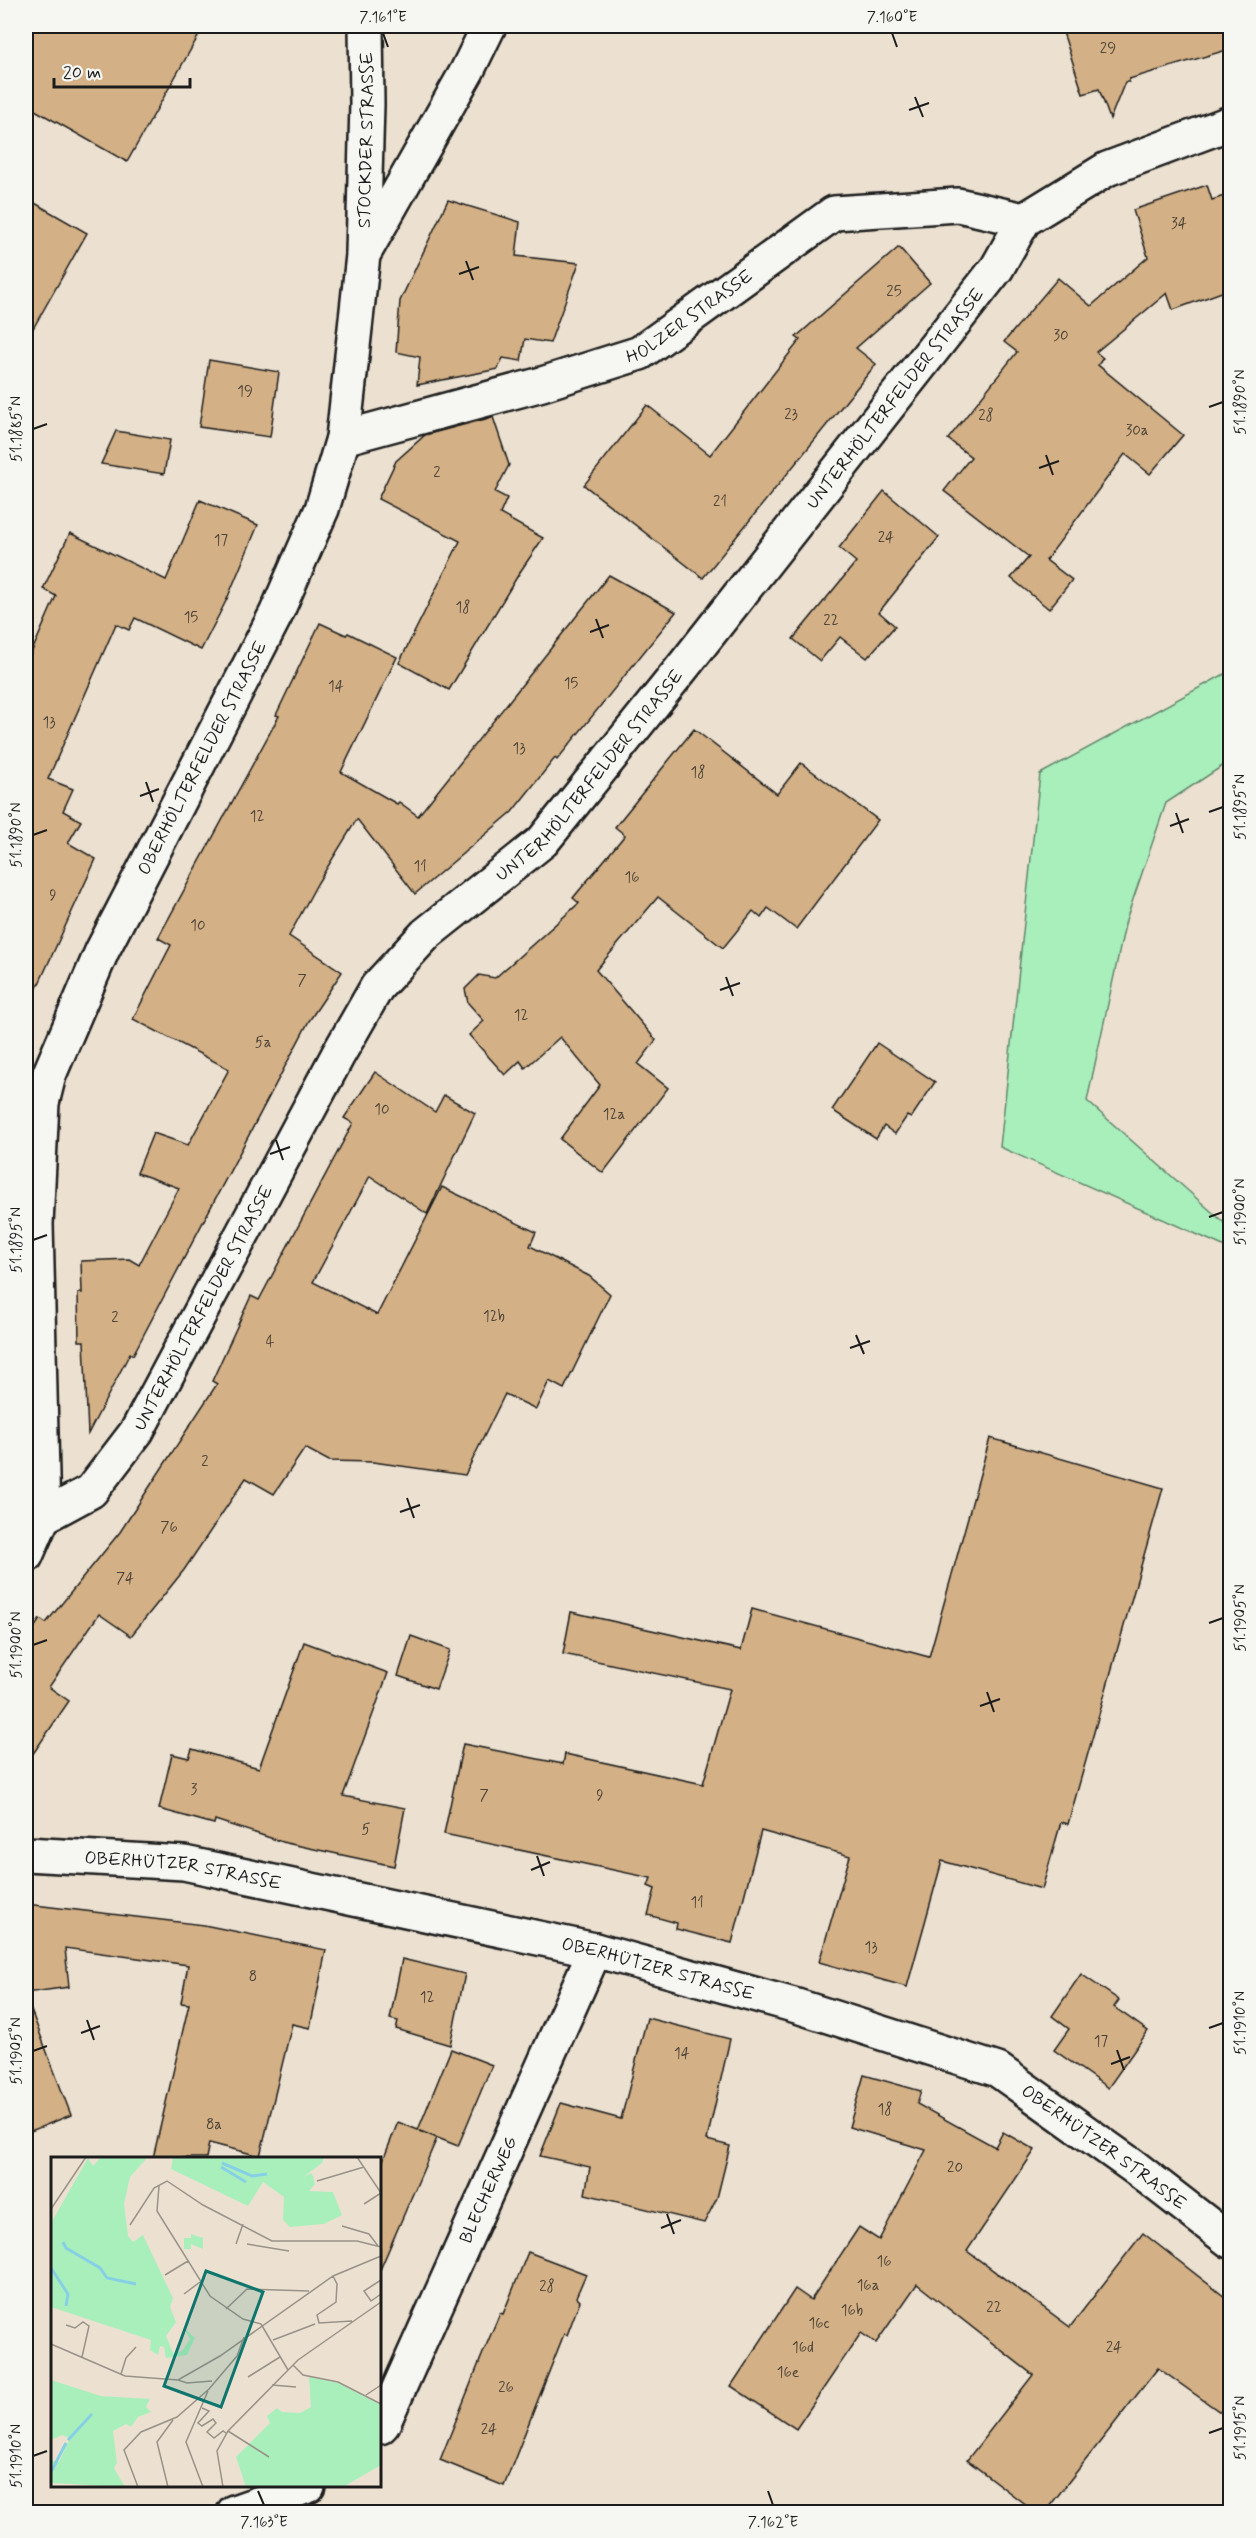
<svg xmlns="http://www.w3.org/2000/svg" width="1256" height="2538" viewBox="0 0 1256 2538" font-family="Mynerve,sans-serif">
<rect width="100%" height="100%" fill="#ece1d1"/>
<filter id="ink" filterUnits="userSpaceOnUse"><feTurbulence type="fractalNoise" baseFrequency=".0167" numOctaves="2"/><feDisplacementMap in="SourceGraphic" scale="12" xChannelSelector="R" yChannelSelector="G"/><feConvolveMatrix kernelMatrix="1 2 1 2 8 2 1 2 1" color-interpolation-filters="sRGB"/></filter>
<g filter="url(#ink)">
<path fill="#a9efbc" stroke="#62866c" stroke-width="1.5" d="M 1230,671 L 1230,761 L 1166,803 L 1126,920 L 1087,1101 L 1230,1228 L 1230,1249 L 1000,1147 L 1040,774 Z"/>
<g fill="#d3b085" stroke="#1c1c1c" stroke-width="1.5">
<path d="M 26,26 L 204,26 L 127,162 L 26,105 Z"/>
<path d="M 1061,26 L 1230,26 L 1230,49 L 1129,79 L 1129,82 L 1125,82 L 1110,119 L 1099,89 L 1083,94 Z"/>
<path d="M 1207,185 L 1212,200 L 1230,194 L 1230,289 L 1173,310 L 1167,293 L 1096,352 L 1103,358 L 1098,365 L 1183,435 L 1150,474 L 1125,454 L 1046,560 L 1072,580 L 1049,609 L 1011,578 L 1029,557 L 944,491 L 971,457 L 948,439 L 1017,352 L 1004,342 L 1058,278 L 1091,306 L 1148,257 L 1133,210 Z"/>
<path d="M 26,198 L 87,233 L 26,341 Z"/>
<path d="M 448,200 L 520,222 L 516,256 L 579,263 L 550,343 L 525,339 L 521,361 L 503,358 L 498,369 L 417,385 L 420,357 L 396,352 L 400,301 Z"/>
<path d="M 899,247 L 930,283 L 856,348 L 876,364 L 703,578 L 584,485 L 647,405 L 710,455 L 800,340 L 796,337 Z"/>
<path d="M 209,360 L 279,372 L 270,437 L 199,427 Z"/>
<path d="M 493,417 L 509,465 L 495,492 L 507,498 L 500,514 L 543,538 L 520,572 L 449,690 L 399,663 L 460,541 L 378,499 L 396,461 L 425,435 Z"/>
<path d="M 116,431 L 170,440 L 164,474 L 101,464 Z"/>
<path d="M 884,491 L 939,537 L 879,612 L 895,626 L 867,658 L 840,637 L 820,661 L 793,639 L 856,562 L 839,548 Z"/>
<path d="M 200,500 L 258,525 L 227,599 L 201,650 L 135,618 L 129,630 L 116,624 L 48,779 L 73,789 L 63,811 L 81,821 L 68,843 L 96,859 L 26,1012 L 26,665 L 56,596 L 43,589 L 70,533 L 166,580 Z"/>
<path d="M 609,575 L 676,612 L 557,760 L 555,758 L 512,812 L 415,894 L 357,819 L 317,884 L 289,936 L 342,972 L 309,1021 L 133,1355 L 130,1353 L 88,1434 L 84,1341 L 79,1341 L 78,1293 L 82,1293 L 81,1261 L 129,1259 L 139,1265 L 179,1188 L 137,1173 L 153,1133 L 188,1145 L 229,1069 L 133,1019 L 171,945 L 158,938 L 279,716 L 276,715 L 320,623 L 346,635 L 348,633 L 397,657 L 341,772 L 397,804 L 399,802 L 418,816 Z"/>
<path d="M 694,729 L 777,794 L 801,763 L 878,820 L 796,929 L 768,908 L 761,918 L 753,911 L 723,948 L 658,897 L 596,970 L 656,1040 L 638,1064 L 668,1088 L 603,1173 L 560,1139 L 600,1085 L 560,1037 L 525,1068 L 520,1061 L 505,1075 L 469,1035 L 484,1021 L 468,1003 L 465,989 L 479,975 L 495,978 L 579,903 L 573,898 L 625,835 L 615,827 Z"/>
<path d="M 877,1043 L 935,1082 L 911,1118 L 907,1116 L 895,1134 L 884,1126 L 876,1139 L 832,1110 Z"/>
<path d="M 375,1072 L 435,1112 L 444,1095 L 475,1113 L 427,1214 L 370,1176 L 313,1282 L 377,1315 L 442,1187 L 536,1232 L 530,1246 L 589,1276 L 610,1294 L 564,1389 L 549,1381 L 536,1409 L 505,1394 L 465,1475 L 373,1462 L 329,1461 L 305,1448 L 274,1494 L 246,1478 L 184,1570 L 131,1636 L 99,1614 L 49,1687 L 69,1701 L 26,1764 L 26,1640 L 40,1619 L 46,1623 L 120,1532 L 217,1384 L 212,1381 L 251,1296 L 259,1300 L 353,1123 L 344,1118 Z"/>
<path d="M 990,1438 L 1163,1488 L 1068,1824 L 1061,1822 L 1042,1889 L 942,1861 L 907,1987 L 819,1962 L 850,1856 L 761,1831 L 732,1943 L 676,1929 L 677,1923 L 648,1915 L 655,1889 L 648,1886 L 651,1878 L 444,1834 L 463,1744 L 563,1764 L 565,1754 L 703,1784 L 730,1689 L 563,1654 L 571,1612 L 741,1650 L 752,1609 L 929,1657 Z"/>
<path d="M 411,1636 L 450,1650 L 436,1689 L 398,1676 Z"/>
<path d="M 304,1642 L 388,1673 L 343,1796 L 405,1808 L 394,1866 L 286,1843 L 215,1820 L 214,1824 L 159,1809 L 172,1754 L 189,1758 L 192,1749 L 259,1768 Z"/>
<path d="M 26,1904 L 204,1925 L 326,1950 L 310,2028 L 292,2024 L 260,2156 L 209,2143 L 206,2158 L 153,2158 L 189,2004 L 181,2003 L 188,1965 L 65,1948 L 69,1987 L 26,1993 Z"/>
<path d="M 402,1959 L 465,1974 L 450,2045 L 396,2029 L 398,2021 L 390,2019 Z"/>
<path d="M 1081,1974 L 1119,2000 L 1114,2007 L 1148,2031 L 1108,2088 L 1054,2050 L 1069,2029 L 1052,2016 Z"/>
<path d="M 26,2005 L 29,2005 L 71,2115 L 26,2133 Z"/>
<path d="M 647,2018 L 730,2039 L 707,2140 L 730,2146 L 717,2198 L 704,2223 L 585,2194 L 590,2167 L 540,2156 L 561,2103 L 621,2119 Z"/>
<path d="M 451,2049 L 492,2065 L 458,2146 L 420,2131 L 437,2138 L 380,2270 L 380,2168 L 398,2122 L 418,2130 Z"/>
<path d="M 864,2075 L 921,2091 L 917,2104 L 995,2147 L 1003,2132 L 1035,2150 L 967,2251 L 1070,2327 L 1143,2233 L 1230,2301 L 1230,2419 L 1158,2368 L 1045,2512 L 1035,2512 L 967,2460 L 1033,2375 L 917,2284 L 876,2343 L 861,2333 L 796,2429 L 731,2386 L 795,2289 L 811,2300 L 859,2227 L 879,2240 L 926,2150 L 849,2127 Z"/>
<path d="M 528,2252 L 586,2274 L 576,2297 L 580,2301 L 567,2335 L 564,2334 L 504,2486 L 440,2460 L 483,2353 L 500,2313 L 503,2314 Z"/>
</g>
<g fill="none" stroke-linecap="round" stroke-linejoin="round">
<defs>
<g id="minor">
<path id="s1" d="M 363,252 L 367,104 L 366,26"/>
<path id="s2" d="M 343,438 L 542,384 L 640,353 L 834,213 L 958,205 L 1024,220"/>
<path id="s3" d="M 43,1517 L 91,1491 L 137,1431 L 338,1055 L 377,987 L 426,934 L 543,841 L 686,663 L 997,268 L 1024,220 L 1107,169 L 1230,123"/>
<path id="s4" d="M 26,1556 L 43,1517 L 36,1224 L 42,1103 L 49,1075 L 102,951 L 276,614 L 322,509 L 343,438 L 363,255 L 467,71 L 489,26"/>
<path id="s5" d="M 26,1854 L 184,1863 L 595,1950 L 797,2006 L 998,2070 L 1137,2169 L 1230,2241"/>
<path id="s6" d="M 380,2427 L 383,2424 L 595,1950"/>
<path d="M 234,2512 L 308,2486"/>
</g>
</defs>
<use href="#minor" stroke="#1c1c1c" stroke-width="38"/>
<use href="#minor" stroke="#f6f6f2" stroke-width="33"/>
</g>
</g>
<path fill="none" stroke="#1c1c1c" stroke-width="2" d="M 383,33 L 388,47M 892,33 L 897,47M 915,97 L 923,117M 909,110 L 929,103M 466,261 L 473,280M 459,274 L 479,267M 1209,407 L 1223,402M 33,429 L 47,424M 1046,455 L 1053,475M 1039,468 L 1059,461M 596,619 L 603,638M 590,632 L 609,625M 146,782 L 153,802M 140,796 L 159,789M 1209,812 L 1223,807M 1176,813 L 1183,833M 1170,826 L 1189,819M 33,835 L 47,830M 726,977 L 733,996M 720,990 L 740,983M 276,1140 L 283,1160M 270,1154 L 290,1147M 1209,1217 L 1223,1212M 33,1240 L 47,1235M 856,1335 L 864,1354M 850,1348 L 870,1341M 407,1498 L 414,1518M 400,1512 L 420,1505M 1209,1623 L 1223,1618M 33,1645 L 47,1640M 987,1692 L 994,1712M 980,1706 L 1000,1699M 537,1856 L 544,1876M 531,1870 L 550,1862M 87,2020 L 94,2040M 1209,2028 L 1223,2023M 81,2033 L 100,2026M 1117,2050 L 1124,2070M 33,2051 L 47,2046M 1111,2064 L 1130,2057M 667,2214 L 674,2234M 661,2228 L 681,2220M 1209,2433 L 1223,2428M 33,2456 L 47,2451M 258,2491 L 264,2505M 768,2491 L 773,2505"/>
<g text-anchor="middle" stroke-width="4.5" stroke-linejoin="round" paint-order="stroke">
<g font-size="15" fill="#4a4136">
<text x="1108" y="53">29</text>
<text x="1179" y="228">34</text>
<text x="894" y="296">25</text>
<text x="1061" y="340">30</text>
<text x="245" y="396">19</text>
<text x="791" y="419">23</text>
<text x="986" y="420">28</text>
<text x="1137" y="435">30a</text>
<text x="437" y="477">2</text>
<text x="720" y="506">21</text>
<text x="886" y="542">24</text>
<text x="221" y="545">17</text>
<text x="463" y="612">18</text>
<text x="191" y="622">15</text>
<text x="831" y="625">22</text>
<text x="571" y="688">15</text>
<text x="336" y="691">14</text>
<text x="49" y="727">13</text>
<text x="519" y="753">13</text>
<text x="698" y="777">18</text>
<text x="257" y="821">12</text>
<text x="420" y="871">11</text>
<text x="632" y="882">16</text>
<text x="53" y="900">9</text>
<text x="198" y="930">10</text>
<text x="302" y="985">7</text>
<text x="521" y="1020">12</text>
<text x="263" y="1047">5a</text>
<text x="382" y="1114">10</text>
<text x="614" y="1119">12a</text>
<text x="494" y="1321">12b</text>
<text x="115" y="1322">2</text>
<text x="270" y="1346">4</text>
<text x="205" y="1466">2</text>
<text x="169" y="1532">76</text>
<text x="125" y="1583">74</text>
<text x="194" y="1794">3</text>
<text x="484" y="1800">7</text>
<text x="600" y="1800">9</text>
<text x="366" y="1834">5</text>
<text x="697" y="1907">11</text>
<text x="871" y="1952">13</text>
<text x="253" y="1981">8</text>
<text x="427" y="2002">12</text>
<text x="1101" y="2046">17</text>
<text x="682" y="2058">14</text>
<text x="885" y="2114">18</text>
<text x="214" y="2129">8a</text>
<text x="955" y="2172">20</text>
<text x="884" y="2266">16</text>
<text x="868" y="2290">16a</text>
<text x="547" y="2291">28</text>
<text x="994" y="2312">22</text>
<text x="852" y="2315">16b</text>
<text x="819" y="2328">16c</text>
<text x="803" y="2352">16d</text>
<text x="1114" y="2352">24</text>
<text x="788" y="2377">16e</text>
<text x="506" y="2392">26</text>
<text x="489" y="2434">24</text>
</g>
<g font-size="18" fill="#1c1c1c" stroke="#f6f6f2">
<text dy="6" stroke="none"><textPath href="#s1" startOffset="112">STOCKDER STRASSE</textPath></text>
<text dy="6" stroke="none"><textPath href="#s2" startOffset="370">HOLZER STRASSE</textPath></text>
<text dy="6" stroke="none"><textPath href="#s3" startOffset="1422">UNTERHÖLTERFELDER STRASSE</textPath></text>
<text dy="6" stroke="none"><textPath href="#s4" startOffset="838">OBERHÖLTERFELDER STRASSE</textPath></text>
<text dy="6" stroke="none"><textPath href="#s3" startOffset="936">UNTERHÖLTERFELDER STRASSE</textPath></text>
<text dy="6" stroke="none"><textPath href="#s3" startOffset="270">UNTERHÖLTERFELDER STRASSE</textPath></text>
<text dy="6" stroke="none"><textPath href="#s5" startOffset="158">OBERHÜTZER STRASSE</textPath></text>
<text dy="6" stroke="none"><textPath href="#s5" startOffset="644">OBERHÜTZER STRASSE</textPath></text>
<text dy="6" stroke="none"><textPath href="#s5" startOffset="1130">OBERHÜTZER STRASSE</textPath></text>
<text dy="6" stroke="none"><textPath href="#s6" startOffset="261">BLECHERWEG</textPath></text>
</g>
</g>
<g transform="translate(51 2157)">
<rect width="330" height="330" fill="#ece1d1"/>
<path d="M 50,0 L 118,0 L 96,1 L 79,20 L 73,47 L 77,79 L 82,85 L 92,78 L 122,141 L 119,150 L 125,165 L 115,179 L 122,196 L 131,194 L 139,182 L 133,171 L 144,181 L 136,198 L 115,201 L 113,190 L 109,189 L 107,198 L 99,193 L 100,183 L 0,150 L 0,66 L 37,1 L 42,9 ZM 122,0 L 273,0 L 271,6 L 251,21 L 260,16 L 262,19 L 264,27 L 258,34 L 282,35 L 291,58 L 273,67 L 239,70 L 232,63 L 233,40 L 212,25 L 197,49 L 120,12 ZM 140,77 L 152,81 L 152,92 L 140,87 L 140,92 L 133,92 L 133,81 L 140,81 ZM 258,220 L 287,226 L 330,248 L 330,308 L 292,330 L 195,330 L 185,300 L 219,266 L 216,259 L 226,251 L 231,255 L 249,256 L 260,250 ZM 0,223 L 50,239 L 99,242 L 95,250 L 100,255 L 87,260 L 80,270 L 75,267 L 62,274 L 66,306 L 63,311 L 74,330 L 0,326 L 0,303 L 8,305 L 19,281 L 11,278 L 0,283 Z" fill="#a9efbc"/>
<path fill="none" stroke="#86d0e6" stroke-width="3" d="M 171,6 L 201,19 L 216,17M 170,10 L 195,25M 12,85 L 15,91 L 49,111 L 56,121 L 85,127M 0,111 L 17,137 L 15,149M 17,283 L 41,257M 0,315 L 15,286"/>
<path fill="none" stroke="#999289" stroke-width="1.5" d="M 306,0 L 330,36M 266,24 L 313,10M 108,29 L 106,54 L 159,139 L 192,162 L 210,167M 313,47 L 330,36M 0,52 L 35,0M 79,68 L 103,31 L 116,24 L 152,48 L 221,84 L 306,84 L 330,90M 291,69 L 318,77 L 327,89M 185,87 L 192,67M 196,87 L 238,94M 114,118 L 137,104M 282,119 L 286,127 L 285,145 L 266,158 L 268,166 L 301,164M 330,123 L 313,134 L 320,144 L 330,137M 133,137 L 149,125M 175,152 L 196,132 L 258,134M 210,167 L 237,213M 15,168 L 24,171 L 32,165 L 38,169 L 31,200M 222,183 L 264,167M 0,187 L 74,219 L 127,223 L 169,199 L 282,119 L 330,99M 242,208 L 252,218 L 287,225 L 330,247M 70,217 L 75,201 L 85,190M 197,220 L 229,200M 127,223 L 136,226 L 161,224M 221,228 L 245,230M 315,238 L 330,228M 151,251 L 158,254 L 147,266 L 151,269 L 162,262 L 165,266 L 156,275 L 163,281 L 172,274 L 175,276M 177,274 L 218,300M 87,330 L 73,293 L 90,275 L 126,260 L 158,232 L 186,199 L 193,180M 117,330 L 106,285 L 122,263M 152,330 L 135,285 L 157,234M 172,330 L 166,294 L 177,274 L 247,203 L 330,145"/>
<path fill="#0f766e" fill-opacity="0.15" stroke="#0f766e" stroke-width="3" d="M 155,114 L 212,135 L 170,250 L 113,229 Z"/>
<rect width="330" height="330" fill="none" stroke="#1c1c1c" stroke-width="3"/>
</g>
<rect width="1256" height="2538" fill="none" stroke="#f6f6f2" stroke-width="66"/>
<path d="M54 78v9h136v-9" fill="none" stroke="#1c1c1c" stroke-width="3"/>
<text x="63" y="78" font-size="18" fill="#1c1c1c" stroke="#f6f6f2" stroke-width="4.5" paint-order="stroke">20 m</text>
<rect x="33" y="33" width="1190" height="2472" fill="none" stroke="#1c1c1c" stroke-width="2"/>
<g font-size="15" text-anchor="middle" fill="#1c1c1c">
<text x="383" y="22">7.161°E</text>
<text x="892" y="22">7.160°E</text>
<text transform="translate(1240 402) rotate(-90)" y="5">51.1890°N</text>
<text transform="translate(16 429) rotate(-90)" y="5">51.1885°N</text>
<text transform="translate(1240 807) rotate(-90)" y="5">51.1895°N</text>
<text transform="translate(16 835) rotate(-90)" y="5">51.1890°N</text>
<text transform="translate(1240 1212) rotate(-90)" y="5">51.1900°N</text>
<text transform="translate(16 1240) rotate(-90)" y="5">51.1895°N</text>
<text transform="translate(1240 1618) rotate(-90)" y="5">51.1905°N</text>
<text transform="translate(16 1645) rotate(-90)" y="5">51.1900°N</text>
<text transform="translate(1240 2023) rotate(-90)" y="5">51.1910°N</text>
<text transform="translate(16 2051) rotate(-90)" y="5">51.1905°N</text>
<text transform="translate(1240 2428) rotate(-90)" y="5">51.1915°N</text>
<text transform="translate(16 2456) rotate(-90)" y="5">51.1910°N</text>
<text x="264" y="2527">7.163°E</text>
<text x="773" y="2527">7.162°E</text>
</g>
</svg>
